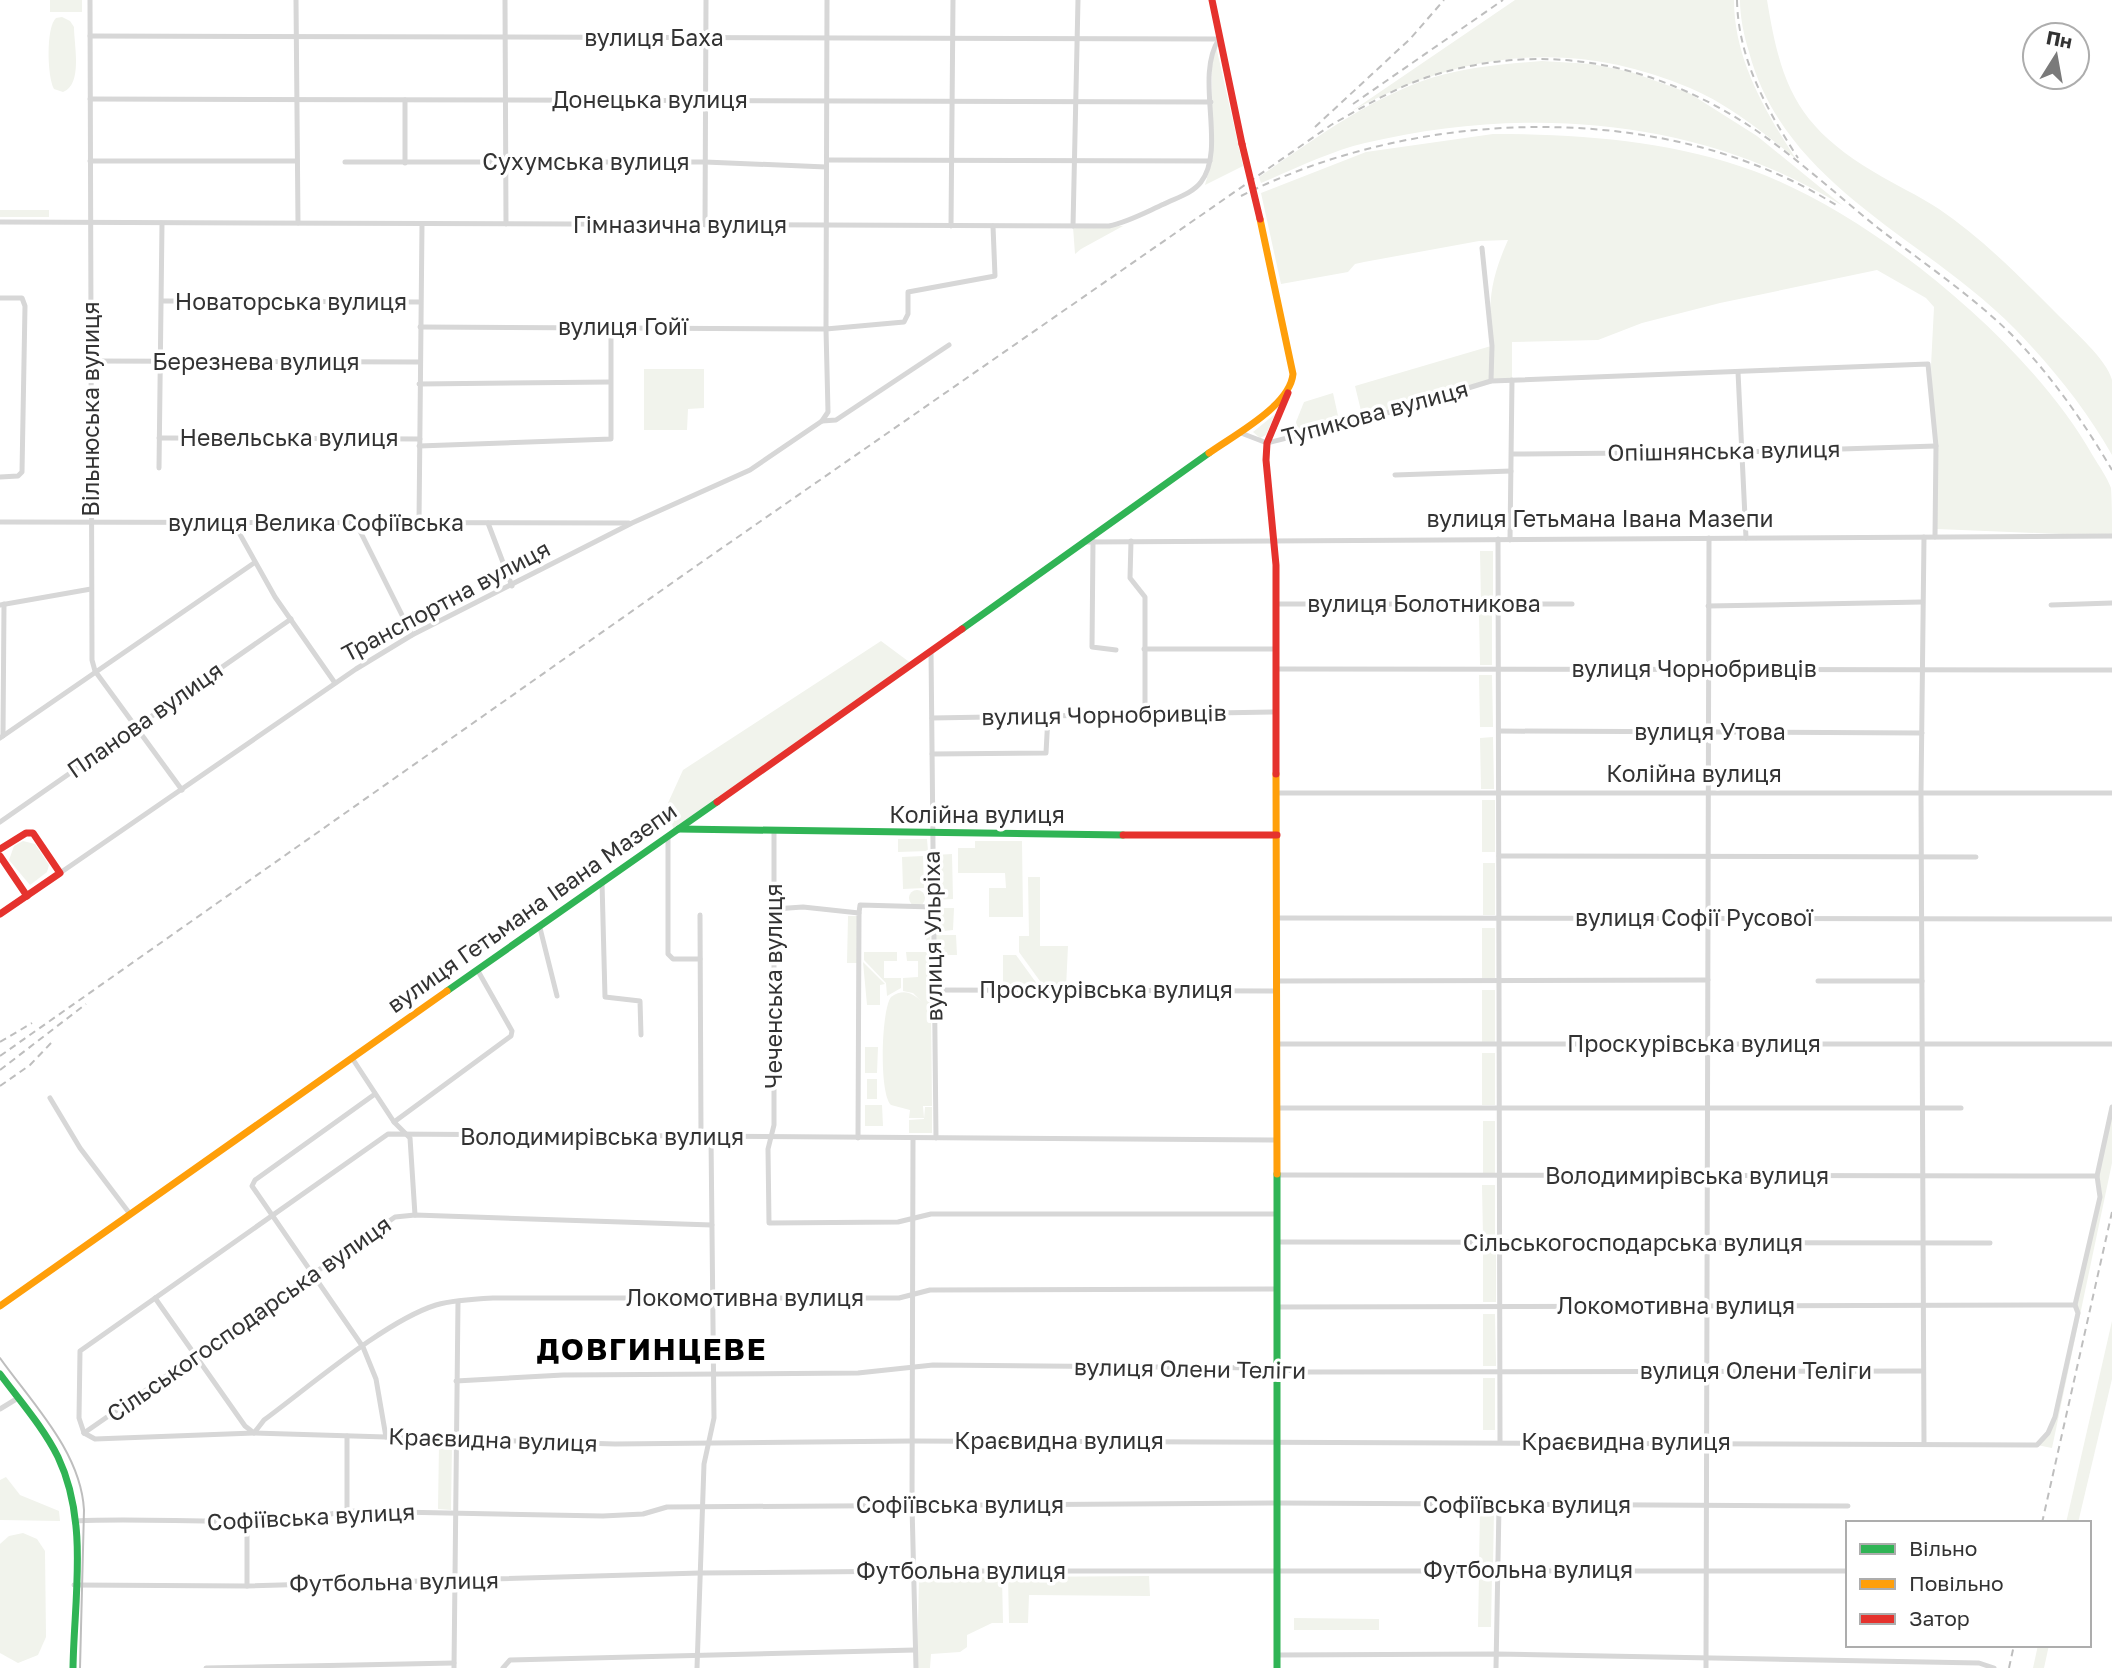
<svg xmlns="http://www.w3.org/2000/svg" width="2112" height="1668" viewBox="0 0 2112 1668" font-family="'Golos Text',sans-serif">
<rect width="100%" height="100%" fill="#fff"/>
<g fill="#f1f3ec">
<rect x="50" y="0" width="32" height="12"/>
<path d="M 1515,0 L 1734,0 C 1734,59 1765,111 1796,159 C 1764,133 1728,104 1690,88 C 1573,38 1462,51 1352,111 Z"/>
<path d="M 1740,0 L 1767,0 C 1781,86 1797,126 1874,172 C 1895,185 1918,195 1939,209 C 1982,238 2021,278 2058,315 C 2073,330 2107,360 2112,380 C 2112,399 2112,434 2112,455 C 2086,409 2052,367 2015,329 C 1925,237 1785,187 1749,52 C 1744,36 1740,17 1740,0 Z"/>
<path d="M 62,17 L 70,21 L 74,27 C 74,46 83,84 63,92 L 54,89 C 47,76 46,27 56,18 Z"/>
<path d="M 1216,46 L 1243,166 L 1205,185 L 1212,160 L 1212,60 Z"/>
<path d="M 1542,61 L 1592,64 L 1631,72 L 1689,93 L 1757,136 L 1843,206 C 1700,117 1526,105 1365,143 C 1331,151 1294,169 1261,183 L 1259,177 C 1313,140 1368,99 1431,78 C 1467,67 1505,64 1542,61 Z"/>
<path d="M 1493,134 C 1582,134 1671,141 1754,171 C 1875,216 2030,344 2093,456 C 2099,466 2107,477 2111,488 C 2112,501 2112,522 2112,536 L 1937,529 L 1931,366 L 1934,307 L 1926,298 L 1877,270 L 1720,303 L 1642,323 L 1598,340 L 1512,342 L 1512,380 L 1491,381 L 1363,419 L 1355,386 L 1491,346 C 1489,301 1489,283 1508,240 L 1479,241 L 1364,262 L 1355,264 L 1348,272 L 1281,284 L 1261,193 L 1366,152 Z"/>
<rect x="0" y="210" width="49" height="7"/>
<path d="M 1123,226 L 1081,249 L 1075,254 L 1073,227 Z"/>
<path d="M 644,369 L 704,369 L 704,408 L 688,409 L 687,430 L 644,430 Z"/>
<path d="M 1333,393 L 1340,425 L 1299,435 L 1296,422 L 1304,402 Z"/>
<path d="M 1275,414 L 1266,435 L 1260,438 L 1253,432 Z"/>
<path d="M 1480,551 L 1493,551 L 1493,603 L 1481,603 Z"/>
<path d="M 1479,613 L 1492,613 L 1492,665 L 1480,665 Z"/>
<path d="M 881,641 L 912,664 L 674,833 L 668,803 L 683,770 Z"/>
<path d="M 1479,675 L 1492,675 L 1493,727 L 1480,727 Z"/>
<path d="M 1493,737 L 1494,789 L 1481,789 L 1480,738 Z"/>
<rect x="1482" y="800" width="13" height="52"/>
<path d="M 898,839 L 927,839 L 928,851 L 898,852 Z"/>
<path d="M 23,841 L 35,844 L 49,865 L 47,872 L 30,885 L 9,860 L 14,846 Z"/>
<path d="M 975,841 L 1022,841 L 1023,917 L 989,917 L 989,888 L 1006,888 L 1005,873 L 958,873 L 958,848 L 975,848 Z"/>
<path d="M 952,854 L 953,899 L 936,900 L 935,855 Z"/>
<path d="M 923,856 L 924,888 L 903,889 L 902,857 Z"/>
<rect x="1483" y="863" width="12" height="52"/>
<path d="M 1028,877 L 1040,877 L 1040,946 L 1068,946 L 1066,988 L 1045,988 L 1019,952 L 1019,936 L 1029,936 Z"/>
<circle cx="917" cy="898" r="8"/>
<path d="M 936,908 L 954,908 L 953,930 L 936,932 Z"/>
<path d="M 927,911 L 930,911 L 932,1106 L 923,1106 L 924,1118 L 909,1118 L 910,1110 L 891,1105 C 879,1094 881,1011 891,997 C 904,988 913,993 923,1003 L 913,993 L 903,991 L 903,978 L 918,977 L 918,961 L 907,961 L 906,952 L 926,952 Z"/>
<path d="M 848,916 L 858,916 L 858,963 L 847,963 Z"/>
<rect x="1482" y="928" width="13" height="52"/>
<path d="M 936,935 L 956,935 L 957,955 L 936,955 Z"/>
<path d="M 864,952 L 897,952 L 897,961 L 884,961 L 884,978 L 901,978 L 901,988 L 887,996 L 886,983 L 864,960 Z"/>
<path d="M 1003,955 L 1016,955 L 1040,988 L 1003,988 Z"/>
<path d="M 863,962 L 885,984 L 880,985 L 880,1005 L 867,1005 Z"/>
<rect x="1482" y="990" width="13" height="52"/>
<path d="M 865,1047 L 878,1047 L 877,1073 L 865,1073 Z"/>
<rect x="1482" y="1053" width="13" height="52"/>
<rect x="867" y="1079" width="10" height="20"/>
<path d="M 865,1105 L 882,1105 L 883,1126 L 865,1126 Z"/>
<path d="M 925,1107 L 932,1107 L 932,1133 L 909,1133 L 909,1120 L 924,1119 Z"/>
<path d="M 2112,1107 L 2112,1163 L 2052,1448 L 2037,1445 L 2048,1433 L 2055,1417 L 2078,1313 L 2075,1305 L 2100,1197 L 2097,1176 Z"/>
<rect x="1483" y="1121" width="12" height="52"/>
<path d="M 1482,1185 L 1495,1185 L 1495,1237 L 1483,1237 Z"/>
<rect x="1483" y="1250" width="13" height="52"/>
<path d="M 1483,1314 L 1495,1314 L 1496,1366 L 1483,1366 Z"/>
<path d="M 2112,1321 L 2112,1379 L 2078,1523 L 2066,1523 Z"/>
<rect x="1483" y="1378" width="12" height="52"/>
<path d="M 439,1444 L 452,1444 L 451,1510 L 438,1509 Z"/>
<path d="M 6,1477 L 20,1495 L 59,1511 L 60,1521 L 0,1520 L 0,1480 Z"/>
<path d="M 1480,1509 L 1494,1509 L 1493,1565 L 1479,1565 Z"/>
<path d="M 23,1533 L 37,1539 L 45,1551 L 46,1637 L 38,1655 L 18,1663 L 0,1653 L 0,1544 L 9,1536 Z"/>
<path d="M 1479,1575 L 1492,1575 L 1491,1627 L 1478,1627 Z"/>
<path d="M 1149,1576 L 1150,1596 L 1029,1595 L 1028,1623 L 1009,1623 L 1008,1577 Z"/>
<path d="M 1002,1577 L 1003,1623 L 992,1623 L 967,1635 L 967,1647 L 960,1652 L 931,1654 L 930,1668 L 917,1668 L 919,1579 Z"/>
<path d="M 1294,1618 L 1379,1619 L 1379,1630 L 1294,1630 Z"/>
<path d="M 2038,1645 L 2049,1645 L 2044,1668 L 2033,1668 Z"/>
</g>
<g fill="none" stroke-linecap="round" stroke-linejoin="round">
<g stroke="#d7d7d7" stroke-width="5">
<path d="M 90,0 L 92,660 L 95,671 L 182,790"/>
<path d="M 296,0 L 298,223"/>
<path d="M 505,0 L 506,224"/>
<path d="M 827,0 L 826,329 L 904,322 L 908,314 L 908,292 L 995,276 L 993,226"/>
<path d="M 90,36 L 1219,39"/>
<path d="M 90,99 L 1211,102"/>
<path d="M 405,100 L 405,163"/>
<path d="M 827,160 L 1210,161"/>
<path d="M 90,161 L 297,161"/>
<path d="M 345,162 L 705,162 L 826,167"/>
<path d="M 0,222 L 1109,226 C 1128,222 1146,212 1164,204 C 1176,198 1193,193 1201,182 C 1227,148 1194,77 1219,39"/>
<path d="M 705,225 L 706,0"/>
<path d="M 951,226 L 953,0"/>
<path d="M 1073,226 L 1078,0"/>
<path d="M 1482,248 L 1492,346 L 1491,381"/>
<path d="M 0,298 L 22,298 L 25,306 L 22,472 L 18,476 L 0,477"/>
<path d="M 162,301 L 420,302"/>
<path d="M 91,361 L 420,362"/>
<path d="M 1738,372 L 1746,538"/>
<path d="M 419,384 L 610,382"/>
<path d="M 822,421 L 836,420 L 949,345"/>
<path d="M 1241,433 L 1267,443 L 1383,414 L 1491,381 L 1928,364 L 1936,446 L 1935,537"/>
<path d="M 159,438 L 420,439"/>
<path d="M 419,446 L 611,439 L 611,326"/>
<path d="M 1512,454 L 1743,452 L 1936,446"/>
<path d="M 159,468 L 162,223"/>
<path d="M 1395,475 L 1511,471"/>
<path d="M 0,522 L 629,523"/>
<path d="M 233,522 L 275,597 L 335,683"/>
<path d="M 356,523 L 412,635"/>
<path d="M 419,523 L 422,224"/>
<path d="M 488,523 L 512,586"/>
<path d="M 1924,537 L 1921,792 L 1924,1444"/>
<path d="M 1498,539 L 1500,1441"/>
<path d="M 1510,540 L 1512,380"/>
<path d="M 1093,541 L 1092,647 L 1116,650"/>
<path d="M 1131,541 L 1130,578 L 1145,597 L 1145,713"/>
<path d="M 1086,542 L 2112,536"/>
<path d="M 1276,604 L 1572,604"/>
<path d="M 0,605 L 91,589"/>
<path d="M 2051,605 L 2112,603"/>
<path d="M 1708,606 L 1922,602"/>
<path d="M 1144,649 L 1276,649"/>
<path d="M 931,650 L 936,1138"/>
<path d="M 1276,669 L 2112,670"/>
<path d="M 932,718 L 1276,712"/>
<path d="M 1499,731 L 1922,733"/>
<path d="M 3,736 L 4,604"/>
<path d="M 0,738 L 254,563"/>
<path d="M 932,754 L 1046,753 L 1048,716"/>
<path d="M 1277,793 L 2112,793"/>
<path d="M 0,822 L 291,619"/>
<path d="M 774,833 L 774,1125 L 768,1149 L 769,1223 L 898,1222 L 931,1214 L 1277,1214"/>
<path d="M 668,836 L 668,954 L 673,959 L 700,959"/>
<path d="M 1499,856 L 1976,857"/>
<path d="M 60,873 L 356,669 L 412,635 L 632,523 L 750,470 L 822,421 L 828,412 L 826,329 L 420,327"/>
<path d="M 602,882 L 605,997 L 640,1001 L 641,1035"/>
<path d="M 774,909 L 803,907 L 859,913 L 858,1138"/>
<path d="M 859,913 L 860,905 L 933,907"/>
<path d="M 700,915 L 701,1137"/>
<path d="M 1277,918 L 2112,919"/>
<path d="M 540,928 L 557,996"/>
<path d="M 1277,981 L 1708,980"/>
<path d="M 1818,981 L 1922,981"/>
<path d="M 934,990 L 1277,991"/>
<path d="M 1277,1044 L 2112,1044"/>
<path d="M 352,1058 L 394,1122 L 410,1138 L 415,1215"/>
<path d="M 375,1094 L 255,1180 L 252,1186 L 363,1347 L 376,1379 L 386,1437"/>
<path d="M 50,1098 L 80,1148 L 130,1214"/>
<path d="M 1277,1108 L 1961,1108"/>
<path d="M 394,1122 L 511,1036 L 512,1031 L 478,971"/>
<path d="M 913,1138 L 912,1505 L 916,1668"/>
<path d="M 1277,1175 L 2097,1176"/>
<path d="M 1277,1242 L 1990,1243"/>
<path d="M 155,1298 L 245,1426 L 254,1433 L 264,1420 C 309,1387 385,1321 436,1305 C 454,1300 476,1299 495,1298 L 899,1298 L 930,1290 L 1277,1289"/>
<path d="M 1277,1307 L 2075,1305"/>
<path d="M 456,1381 L 563,1375 L 858,1373 L 933,1365 L 1264,1368 L 1304,1372 L 1923,1371"/>
<path d="M 0,1409 L 18,1398"/>
<path d="M 84,1433 L 95,1439 L 254,1433 L 615,1444 L 912,1441 L 2037,1445 L 2048,1433 L 2055,1417 L 2078,1313 L 2075,1305 L 2100,1197 L 2097,1176 L 2112,1107"/>
<path d="M 84,1433 L 79,1418 L 80,1351 L 388,1134 L 1277,1140"/>
<path d="M 84,1433 L 395,1217 L 415,1215 L 712,1225"/>
<path d="M 347,1511 L 347,1436"/>
<path d="M 75,1521 C 166,1516 256,1530 347,1511 L 603,1516 L 643,1514 L 667,1507 L 1278,1503 L 1848,1506"/>
<path d="M 74,1585 L 247,1586 L 700,1573 L 915,1571 L 1848,1571"/>
<path d="M 247,1586 L 247,1523"/>
<path d="M 1277,1655 L 1496,1654 L 1979,1663 L 1994,1668"/>
<path d="M 206,1668 L 454,1663"/>
<path d="M 454,1668 L 458,1302"/>
<path d="M 503,1668 L 510,1660 L 915,1650"/>
<path d="M 697,1668 L 704,1464 L 714,1418 L 711,1137"/>
<path d="M 1496,1668 L 1499,1506"/>
<path d="M 1706,1668 L 1709,538"/>
</g>
<g stroke="#30b455" stroke-width="7">
<path d="M 962,629 L 1209,453"/>
<path d="M 679,829 L 1123,835"/>
<path d="M 447,991 L 717,802"/>
<path d="M 1277,1174 L 1277,1668"/>
<path d="M 0,1374 C 20,1401 43,1427 58,1457 C 89,1522 74,1599 73,1668"/>
</g>
<g stroke="#ff9f0a" stroke-width="7">
<path d="M 1209,453 C 1234,435 1290,406 1293,374 L 1260,219"/>
<path d="M 1276,774 L 1277,1174"/>
<path d="M 0,1306 L 447,991"/>
</g>
<g stroke="#e5322d" stroke-width="7">
<path d="M 1212,0 L 1242,144"/>
<path d="M 1276,774 L 1276,565 L 1266,460 L 1267,443 L 1288,393"/>
<path d="M 717,802 L 962,629"/>
<path d="M 1123,835 L 1277,835"/>
<path d="M 0,849 L 26,833 L 33,833 L 60,873 L 0,914"/>
<path d="M 0,856 L 27,896"/>
</g>
<path stroke="#bebebe" stroke-width="2" d="M 0,1358 C 32,1403 81,1452 84,1510 L 80,1668"/>
<g stroke="#bebebe" stroke-width="2" stroke-dasharray="7 5" stroke-linecap="butt">
<path d="M 1737,0 C 1738,59 1767,110 1798,158"/>
<path d="M 1353,104 L 1503,0"/>
<path d="M 1315,127 L 1410,39 L 1444,0"/>
<path d="M 1241,196 C 1417,107 1665,98 1836,205"/>
<path d="M 0,1042 L 32,1023"/>
<path d="M 0,1056 L 699,564 L 1331,125 C 1363,107 1396,87 1431,76 C 1546,40 1655,63 1754,129 C 1797,158 1837,195 1878,228 C 1922,262 1971,295 2011,334 C 2051,375 2083,421 2112,470"/>
<path d="M 0,1070 L 86,1004"/>
<path d="M 0,1086 L 30,1065 L 53,1041"/>
<path d="M 2042,1523 L 2112,1212"/>
<path d="M 2009,1668 L 2014,1645"/>
</g>
<path stroke="#e5322d" stroke-width="7" d="M 1242,144 L 1260,219"/>
</g>
<g text-anchor="middle" stroke-width="7" stroke-linejoin="round" paint-order="stroke">
<g font-size="23" fill="#333" stroke="#fff">
<text x="654" y="46">вулиця Баха</text>
<text x="650" y="108">Донецька вулиця</text>
<text x="586" y="170">Сухумська вулиця</text>
<text x="680" y="233">Гімназична вулиця</text>
<text x="291" y="310">Новаторська вулиця</text>
<text x="623" y="335">вулиця Гойї</text>
<text x="256" y="370">Березнева вулиця</text>
<text transform="translate(91 409) rotate(-90)" y="8">Вільнюська вулиця</text>
<text transform="translate(1375 413) rotate(-15)" y="8">Тупикова вулиця</text>
<text x="289" y="446">Невельська вулиця</text>
<text transform="translate(1724 451) rotate(-1)" y="8">Опішнянська вулиця</text>
<text x="1600" y="527">вулиця Гетьмана Івана Мазепи</text>
<text x="316" y="531">вулиця Велика Софіївська</text>
<text transform="translate(446 601) rotate(-28)" y="8">Транспортна вулиця</text>
<text x="1424" y="612">вулиця Болотникова</text>
<text x="1694" y="677">вулиця Чорнобривців</text>
<text transform="translate(1104 715) rotate(-1)" y="8">вулиця Чорнобривців</text>
<text transform="translate(145 720) rotate(-35)" y="8">Планова вулиця</text>
<text x="1710" y="740">вулиця Утова</text>
<text x="1694" y="782">Колійна вулиця</text>
<text x="977" y="823">Колійна вулиця</text>
<text transform="translate(532 908) rotate(-35)" y="8">вулиця Гетьмана Івана Мазепи</text>
<text x="1694" y="926">вулиця Софії Русової</text>
<text transform="translate(933 936) rotate(-91)" y="8">вулиця Ульріха</text>
<text transform="translate(774 986) rotate(-90)" y="8">Чеченська вулиця</text>
<text x="1106" y="998">Проскурівська вулиця</text>
<text x="1694" y="1052">Проскурівська вулиця</text>
<text x="602" y="1145">Володимирівська вулиця</text>
<text x="1687" y="1184">Володимирівська вулиця</text>
<text x="1633" y="1251">Сільськогосподарська вулиця</text>
<text x="745" y="1306">Локомотивна вулиця</text>
<text x="1676" y="1314">Локомотивна вулиця</text>
<text transform="translate(249 1319) rotate(-35)" y="8">Сільськогосподарська вулиця</text>
<text transform="translate(1190 1369) rotate(1)" y="8">вулиця Олени Теліги</text>
<text x="1756" y="1379">вулиця Олени Теліги</text>
<text transform="translate(493 1440) rotate(2)" y="8">Краєвидна вулиця</text>
<text x="1059" y="1449">Краєвидна вулиця</text>
<text x="1626" y="1450">Краєвидна вулиця</text>
<text x="960" y="1513">Софіївська вулиця</text>
<text x="1527" y="1513">Софіївська вулиця</text>
<text transform="translate(311 1517) rotate(-3)" y="8">Софіївська вулиця</text>
<text x="1528" y="1578">Футбольна вулиця</text>
<text x="961" y="1579">Футбольна вулиця</text>
<text transform="translate(394 1582) rotate(-1)" y="8">Футбольна вулиця</text>
</g>
<g font-size="30" font-weight="bold" letter-spacing="2" fill="#000" stroke="#fff">
<text x="652" y="1360">ДОВГИНЦЕВЕ</text>
</g>
</g>
<rect x="1846" y="1521" width="245" height="126" fill="#ffffff" stroke="#adadad" stroke-width="2"/>
<rect x="1860" y="1544" width="35" height="10" fill="#30b455" stroke="#adadad" stroke-width="2"/>
<text x="1909" y="1556" font-size="21" fill="#333333">Вільно</text>
<rect x="1860" y="1579" width="35" height="10" fill="#ff9f0a" stroke="#adadad" stroke-width="2"/>
<text x="1909" y="1591" font-size="21" fill="#333333">Повільно</text>
<rect x="1860" y="1614" width="35" height="10" fill="#e5322d" stroke="#adadad" stroke-width="2"/>
<text x="1909" y="1626" font-size="21" fill="#333333">Затор</text>
<g transform="translate(2056 56) rotate(11)"><circle r="33" fill="#ffffff" stroke="#adadad" stroke-width="2"/>
<path d="M0-5L12 26L0 18L-12 26Z" fill="#7a7a7a"/>
<text y="-10" font-size="19" font-weight="bold" text-anchor="middle" fill="#333333">Пн</text>
</g>
</svg>
